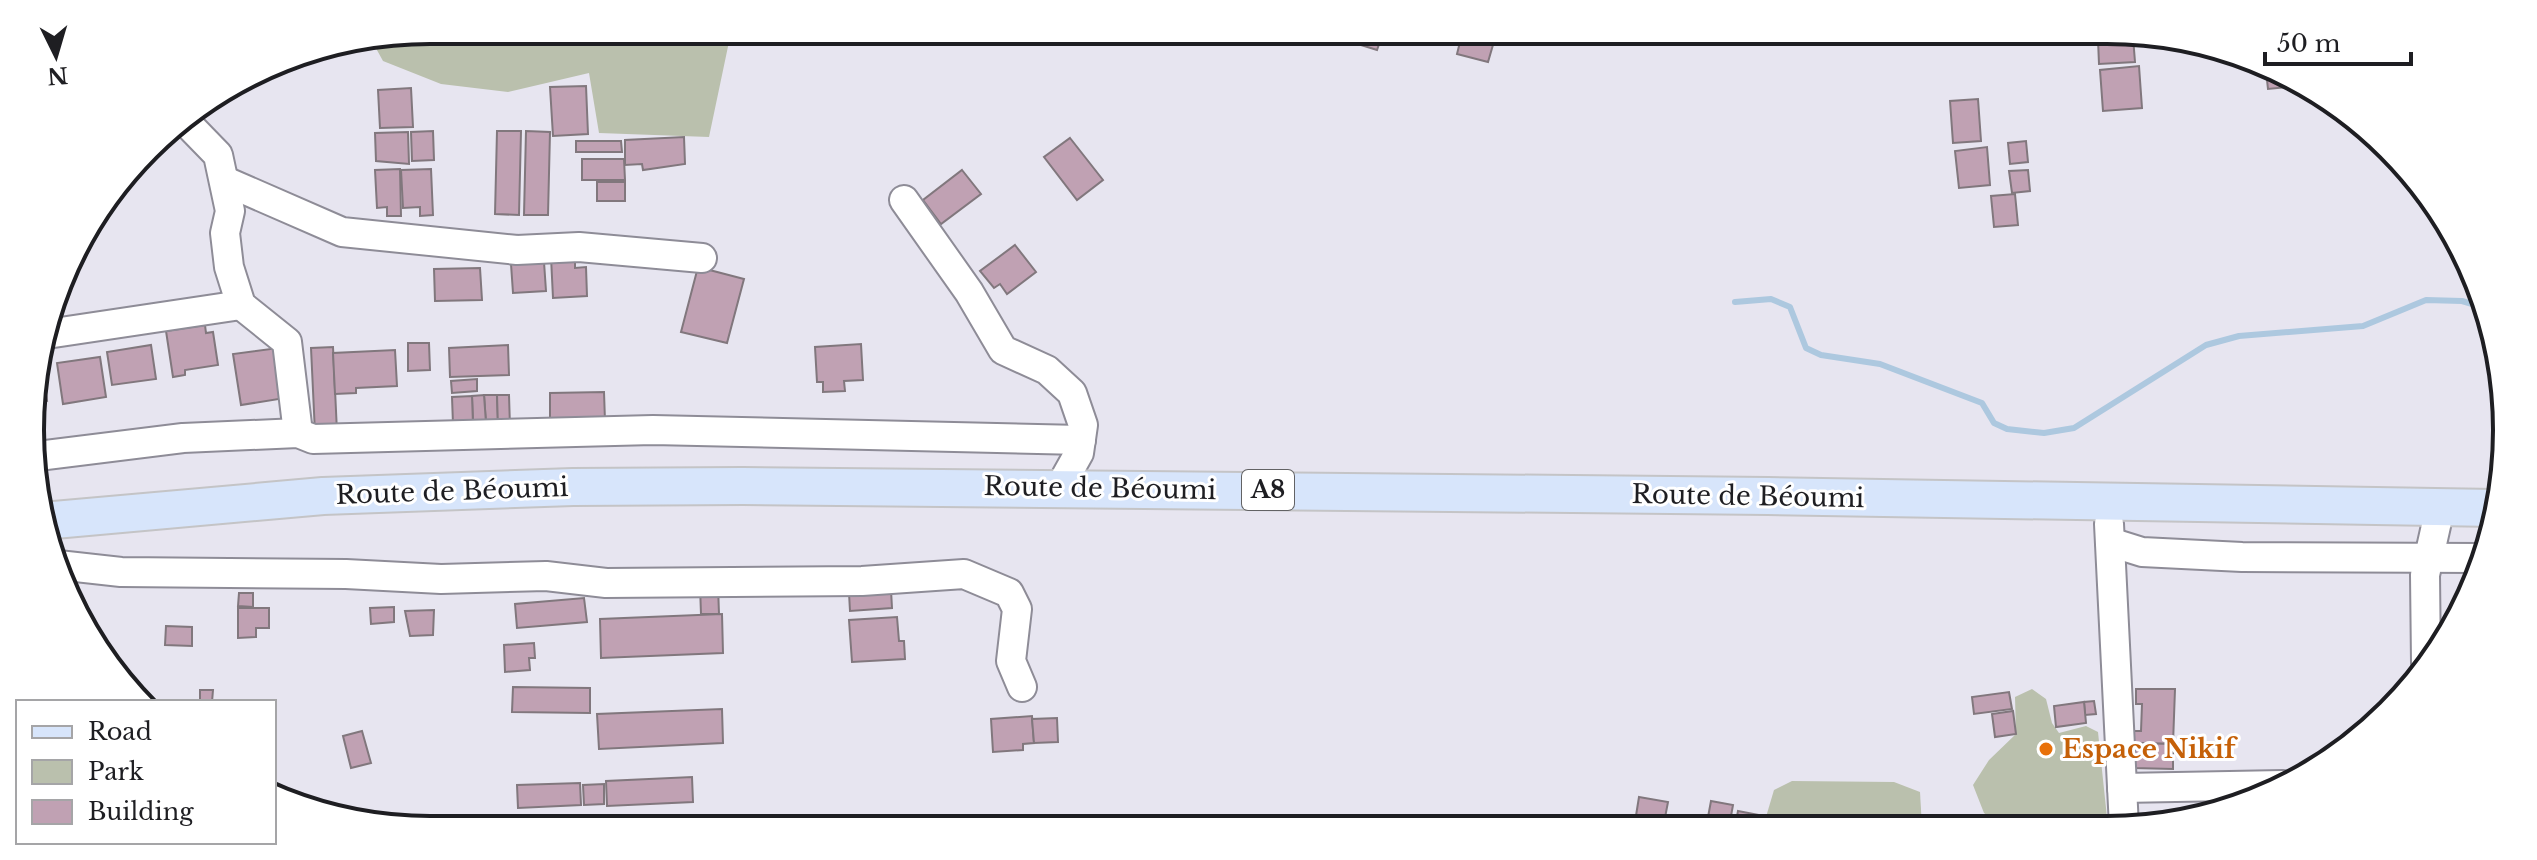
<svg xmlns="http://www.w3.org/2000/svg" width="2537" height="860" viewBox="0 0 2537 860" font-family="'Libre Baskerville',serif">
<rect width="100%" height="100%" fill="#e7e5f0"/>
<g fill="#bac0ad">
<path d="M 430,30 L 517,30 L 516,44 L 700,31 L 730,37 L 709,137 L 599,133 L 589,73 L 508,92 L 441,84 L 383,61 L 372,41 Z"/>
<path d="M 2032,689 L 2046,699 L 2052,723 L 2059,733 L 2086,726 L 2098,732 L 2108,827 L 2002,827 L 1984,813 L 1973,785 L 1989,760 L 2016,734 L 2015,697 Z"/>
<path d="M 1792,781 L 1894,782 L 1920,792 L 1922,827 L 1763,827 L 1774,790 Z"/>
</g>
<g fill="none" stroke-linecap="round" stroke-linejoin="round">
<path stroke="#adc8df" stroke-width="6" d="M 1735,302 L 1771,299 L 1790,307 L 1806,348 L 1821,355 L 1880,364 L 1982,403 L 1994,423 L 2007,429 L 2044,433 L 2074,428 L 2206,345 L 2239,336 L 2363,326 L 2426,300 L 2462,301 L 2479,306"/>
</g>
<g fill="#c0a1b3" stroke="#81777d" stroke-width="2">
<path d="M 1331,30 L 1384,30 L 1377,50 L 1329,35 Z"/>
<path d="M 1463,30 L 1495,38 L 1488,62 L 1457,54 Z"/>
<path d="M 2133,37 L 2135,62 L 2099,64 L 2098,40 Z"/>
<path d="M 2139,66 L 2142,108 L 2103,111 L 2100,70 Z"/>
<path d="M 2266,71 L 2297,86 L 2268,89 Z"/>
<path d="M 586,86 L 588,134 L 553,136 L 550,87 Z"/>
<path d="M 411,88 L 413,127 L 380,128 L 378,90 Z"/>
<path d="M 1978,99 L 1981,141 L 1953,143 L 1950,101 Z"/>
<path d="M 433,131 L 434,160 L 412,161 L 411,132 Z"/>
<path d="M 497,131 L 521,131 L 519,215 L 495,214 Z"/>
<path d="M 526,131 L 550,132 L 548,215 L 524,215 Z"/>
<path d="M 408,132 L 409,164 L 376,161 L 375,133 Z"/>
<path d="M 684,137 L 685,164 L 643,170 L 642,164 L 625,165 L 625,140 Z"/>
<path d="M 1070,138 L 1103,180 L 1077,200 L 1044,157 Z"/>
<path d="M 576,141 L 621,141 L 622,152 L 576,152 Z"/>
<path d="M 2026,141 L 2028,162 L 2010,164 L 2008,143 Z"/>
<path d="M 1987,147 L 1990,185 L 1959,188 L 1955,151 Z"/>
<path d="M 582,159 L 624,159 L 625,180 L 582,180 Z"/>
<path d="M 400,169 L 401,216 L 387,216 L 387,207 L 377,208 L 375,170 Z"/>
<path d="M 431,169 L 433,215 L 420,216 L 420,207 L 403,208 L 401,170 Z"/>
<path d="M 962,170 L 981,194 L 941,224 L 923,200 Z"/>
<path d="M 2028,170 L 2030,191 L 2012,193 L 2009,171 Z"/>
<rect x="597" y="182" width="28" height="19"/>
<path d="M 2015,194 L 2018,225 L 1994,227 L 1991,196 Z"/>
<path d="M 1015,245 L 1036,272 L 1007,294 L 1000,284 L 994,288 L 980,271 Z"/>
<path d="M 575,256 L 575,268 L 586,267 L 587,296 L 553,298 L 551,257 Z"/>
<path d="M 544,262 L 546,291 L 513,293 L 511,264 Z"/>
<path d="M 698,267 L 744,279 L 727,343 L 681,332 Z"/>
<path d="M 480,268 L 482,300 L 435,301 L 434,269 Z"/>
<path d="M 205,325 L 206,333 L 213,332 L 218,365 L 185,370 L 185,375 L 173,377 L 166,331 Z"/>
<path d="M 408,343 L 429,343 L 430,370 L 408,371 Z"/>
<path d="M 861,344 L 863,380 L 844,381 L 845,391 L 823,392 L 823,382 L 817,382 L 815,347 Z"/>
<path d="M 151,345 L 156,379 L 112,385 L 107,352 Z"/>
<path d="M 508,345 L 509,375 L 450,377 L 449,348 Z"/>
<path d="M 333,347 L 337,432 L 315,433 L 311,348 Z"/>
<path d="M 278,348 L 285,398 L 241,405 L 233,354 Z"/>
<path d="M 395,350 L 397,386 L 356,388 L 356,393 L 335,394 L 333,353 Z"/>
<path d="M 100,357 L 106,397 L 63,404 L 57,363 Z"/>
<path d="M 37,366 L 41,366 L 47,401 L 35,403 L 33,378 Z"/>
<path d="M 477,379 L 477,391 L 452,393 L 451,381 Z"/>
<path d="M 604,392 L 605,421 L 550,421 L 550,393 Z"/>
<path d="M 484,395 L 497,395 L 498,422 L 486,423 Z"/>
<path d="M 484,395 L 486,423 L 473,424 L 472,396 Z"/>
<path d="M 497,395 L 509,395 L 510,427 L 498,428 Z"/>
<path d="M 472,396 L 473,424 L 453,424 L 452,397 Z"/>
<path d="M 700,586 L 718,586 L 719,614 L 701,614 Z"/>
<path d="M 891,590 L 892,608 L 850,611 L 849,593 Z"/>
<path d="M 239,593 L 253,593 L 253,607 L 238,606 Z"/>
<path d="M 584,598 L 587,622 L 517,628 L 515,604 Z"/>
<path d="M 394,607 L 394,622 L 371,624 L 370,608 Z"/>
<path d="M 238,608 L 269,608 L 269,628 L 256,628 L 256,637 L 238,638 Z"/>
<path d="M 434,610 L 433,635 L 410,636 L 405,611 Z"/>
<path d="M 722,614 L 723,653 L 601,658 L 600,619 Z"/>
<path d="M 897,617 L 899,641 L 904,641 L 905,659 L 852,662 L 849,620 Z"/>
<path d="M 166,626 L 192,627 L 192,646 L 165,645 Z"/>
<path d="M 534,643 L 535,658 L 529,658 L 530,670 L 505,672 L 504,645 Z"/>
<path d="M 513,687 L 590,688 L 590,713 L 512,712 Z"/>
<path d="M 2136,689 L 2175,689 L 2173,744 L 2129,743 L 2130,731 L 2141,731 L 2142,704 L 2136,704 Z"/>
<path d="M 200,690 L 213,690 L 212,702 L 200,702 Z"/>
<path d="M 2009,692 L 2012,709 L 1974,714 L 1972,697 Z"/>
<path d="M 2094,701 L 2096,714 L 2085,715 L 2084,702 Z"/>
<path d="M 2084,702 L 2086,723 L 2056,727 L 2054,706 Z"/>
<path d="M 722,709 L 723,743 L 599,749 L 597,714 Z"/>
<path d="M 2013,711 L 2016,734 L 1995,737 L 1992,714 Z"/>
<path d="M 1032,716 L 1034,743 L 1023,744 L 1023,750 L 993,752 L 991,719 Z"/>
<path d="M 1057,718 L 1058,742 L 1034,743 L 1032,719 Z"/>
<path d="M 362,731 L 371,763 L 351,768 L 343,736 Z"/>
<path d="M 2133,743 L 2173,744 L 2173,769 L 2133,768 Z"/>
<path d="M 692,777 L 693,802 L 607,806 L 606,781 Z"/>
<path d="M 580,783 L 581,805 L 518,808 L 517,785 Z"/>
<path d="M 604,784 L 604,804 L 584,805 L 583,785 Z"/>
<path d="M 1639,797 L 1668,802 L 1663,828 L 1634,828 Z"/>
<path d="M 1711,801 L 1733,805 L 1729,827 L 1706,828 Z"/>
<path d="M 1738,811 L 1759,815 L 1757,827 L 1735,827 Z"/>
</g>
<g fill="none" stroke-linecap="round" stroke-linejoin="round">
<defs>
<g id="minor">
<path d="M 183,119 L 218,155 L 230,211 L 225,233 L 229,267 L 241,305 L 287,342 L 298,433"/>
<path d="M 225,181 L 342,232 L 517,250 L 579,247 L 702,258"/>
<path d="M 904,200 L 969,292 L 1003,350 L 1047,370 L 1072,393 L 1083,425 L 1079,453 L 1060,487"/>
<path d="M 47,334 L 241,305"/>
<path d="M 38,456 L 183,438 L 298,433 L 313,439 L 653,430 L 1081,440"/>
<path d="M 2109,524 L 2124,827"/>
<path d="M 2110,542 L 2142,552 L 2242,557 L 2483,558"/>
<path d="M 58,565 L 121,572 L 346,574 L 441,579 L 546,576 L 606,583 L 862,581 L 964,574 L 1009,593 L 1017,609 L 1011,661 L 1022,687"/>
<path d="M 2426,663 L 2425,575 L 2440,508"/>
<path d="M 2122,788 L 2283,785"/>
</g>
<path id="major" d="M 43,521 L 323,496 L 573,487 L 743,486 L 1768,496 L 2495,508"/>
</defs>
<use href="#minor" stroke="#8e8c97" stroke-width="32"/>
<use href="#major" stroke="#c4c4c6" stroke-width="40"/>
<use href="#minor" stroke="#fff" stroke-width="28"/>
<use href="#major" stroke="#d7e5fb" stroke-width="36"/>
</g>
<circle fill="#e8710a" stroke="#fff" stroke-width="3" cx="2046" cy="749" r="8"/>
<g text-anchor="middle" stroke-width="6" stroke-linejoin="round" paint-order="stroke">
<rect fill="#fff" stroke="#626264" stroke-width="2" x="1242" y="470" width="52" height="40" rx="6"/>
<g font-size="24" font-weight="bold" fill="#1e1e22">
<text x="1268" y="498">A8</text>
</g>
<g font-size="26" fill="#1e1e22" stroke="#fff">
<text transform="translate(1100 488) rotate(1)" y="9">Route de Béoumi</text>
<text transform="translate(452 491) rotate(-2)" y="9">Route de Béoumi</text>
<text transform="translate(1748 496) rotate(1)" y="9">Route de Béoumi</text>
</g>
<g font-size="26" font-weight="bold" fill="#c56008" stroke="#fff" text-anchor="start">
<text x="2062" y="758">Espace Nikif</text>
</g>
</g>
<path d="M0 0H2537V860H0ZM430 44H2107A386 386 0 0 1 2493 430V430A386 386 0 0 1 2107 816H430A386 386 0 0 1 44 430V430A386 386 0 0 1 430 44Z" fill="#fff" fill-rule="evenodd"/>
<path fill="none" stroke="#1e1e22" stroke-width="4" d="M430 44H2107A386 386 0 0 1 2493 430V430A386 386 0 0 1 2107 816H430A386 386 0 0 1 44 430V430A386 386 0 0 1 430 44Z"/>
<rect x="16" y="700" width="260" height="144" fill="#ffffff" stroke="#a5a5a7" stroke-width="2"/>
<rect x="32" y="726" width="40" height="12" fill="#d7e5fb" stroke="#a5a5a7" stroke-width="2"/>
<text x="88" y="740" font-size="24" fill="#1e1e22">Road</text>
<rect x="32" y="760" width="40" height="24" fill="#bac0ad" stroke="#a5a5a7" stroke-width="2"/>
<text x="88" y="780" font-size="24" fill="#1e1e22">Park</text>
<rect x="32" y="800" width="40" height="24" fill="#c0a1b3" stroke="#a5a5a7" stroke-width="2"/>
<text x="88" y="820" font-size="24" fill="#1e1e22">Building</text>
<g transform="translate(56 56) rotate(175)" stroke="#ffffff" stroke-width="6" paint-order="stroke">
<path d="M0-6L14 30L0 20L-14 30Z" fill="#1e1e22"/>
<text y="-12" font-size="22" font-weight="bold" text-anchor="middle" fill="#1e1e22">N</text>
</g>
<path d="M2265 52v12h146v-12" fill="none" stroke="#1e1e22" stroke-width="4"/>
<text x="2277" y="52" font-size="24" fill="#1e1e22" stroke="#ffffff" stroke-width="6" paint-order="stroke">50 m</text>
</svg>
